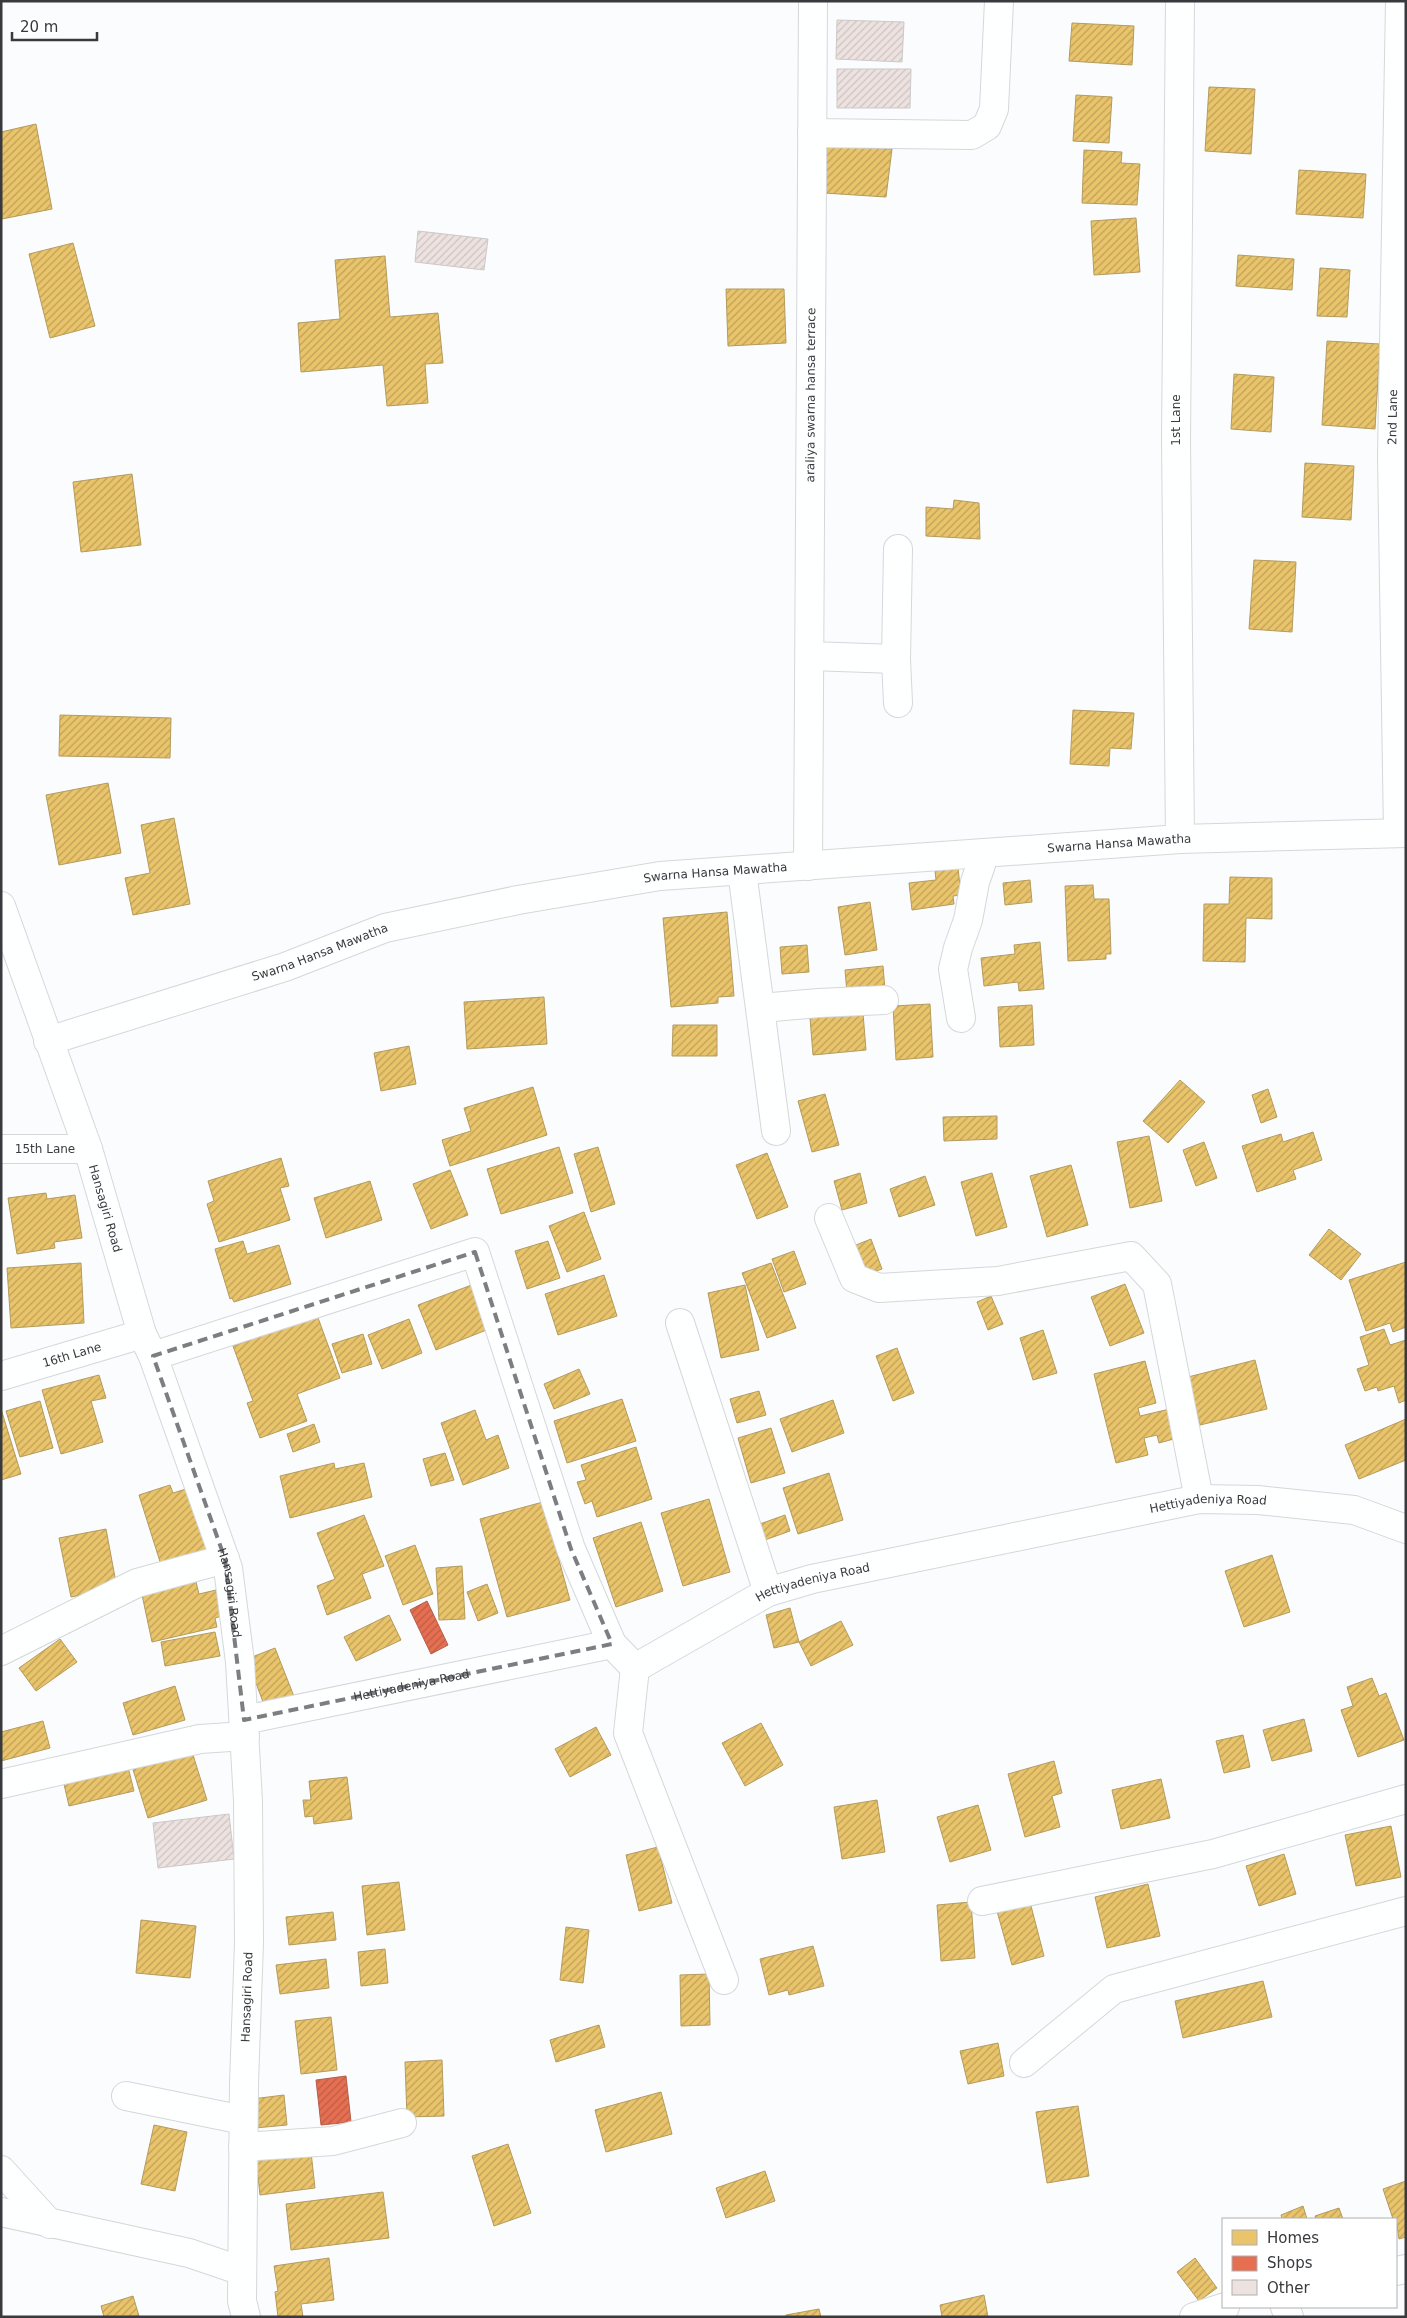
<svg xmlns="http://www.w3.org/2000/svg" width="1407" height="2318" viewBox="0 0 1407 2318" font-family="'DejaVu Sans',sans-serif">
<defs>
<pattern id="homes-hatch" width="6" height="6" patternUnits="userSpaceOnUse" patternTransform="scale(1.25)"><rect width="6" height="6" fill="#e9c46a"/><path d="M-1 1l2-2M0 6l6-6M5 7l2-2" fill="none" stroke="#bea059"/></pattern>
<pattern id="shops-hatch" width="6" height="6" patternUnits="userSpaceOnUse" patternTransform="scale(1.25)"><rect width="6" height="6" fill="#e76f51"/><path d="M-1 1l2-2M0 6l6-6M5 7l2-2" fill="none" stroke="#bc5c45"/></pattern>
<pattern id="building-hatch" width="6" height="6" patternUnits="userSpaceOnUse" patternTransform="scale(1.25)"><rect width="6" height="6" fill="#ede2df"/><path d="M-1 1l2-2M0 6l6-6M5 7l2-2" fill="none" stroke="#ccc3c0"/></pattern>
</defs>
<rect width="100%" height="100%" fill="#fafcfe"/>
<g fill="url(#homes-hatch)" stroke="#b49b5d">
<path d="M 1072,23 L 1134,26 L 1132,65 L 1069,61 Z"/>
<path d="M 1209,87 L 1255,89 L 1251,154 L 1205,151 Z"/>
<path d="M 1076,95 L 1112,97 L 1109,143 L 1073,141 Z"/>
<path d="M 36,124 L 52,209 L 2,219 L 1,132 Z"/>
<path d="M 824,146 L 892,149 L 886,197 L 824,193 Z"/>
<path d="M 1084,150 L 1122,152 L 1121,163 L 1140,164 L 1137,205 L 1082,203 Z"/>
<path d="M 1299,170 L 1366,174 L 1363,218 L 1296,214 Z"/>
<path d="M 1136,218 L 1140,272 L 1094,275 L 1091,221 Z"/>
<path d="M 73,243 L 95,326 L 50,338 L 29,254 Z"/>
<path d="M 1238,255 L 1294,259 L 1292,290 L 1236,286 Z"/>
<path d="M 385,256 L 390,317 L 438,313 L 443,363 L 425,364 L 428,403 L 387,406 L 383,365 L 301,372 L 298,323 L 340,319 L 335,260 Z"/>
<path d="M 1320,268 L 1350,270 L 1347,317 L 1317,316 Z"/>
<path d="M 726,289 L 784,289 L 786,343 L 728,346 Z"/>
<path d="M 1327,341 L 1380,344 L 1375,429 L 1322,425 Z"/>
<path d="M 1234,374 L 1274,377 L 1271,432 L 1231,429 Z"/>
<path d="M 1305,463 L 1354,466 L 1351,520 L 1302,517 Z"/>
<path d="M 132,474 L 141,545 L 81,552 L 73,482 Z"/>
<path d="M 954,500 L 979,503 L 980,539 L 926,536 L 926,507 L 953,509 Z"/>
<path d="M 1254,560 L 1296,562 L 1292,632 L 1249,629 Z"/>
<path d="M 1073,710 L 1134,713 L 1131,749 L 1110,748 L 1109,766 L 1070,764 Z"/>
<path d="M 60,715 L 171,718 L 170,758 L 59,756 Z"/>
<path d="M 108,783 L 121,853 L 59,865 L 46,795 Z"/>
<path d="M 174,818 L 190,904 L 133,915 L 125,878 L 150,873 L 141,825 Z"/>
<path d="M 958,868 L 961,895 L 953,896 L 954,904 L 912,910 L 909,883 L 936,880 L 935,871 Z"/>
<path d="M 1230,877 L 1272,878 L 1272,919 L 1246,918 L 1245,962 L 1203,961 L 1204,904 L 1229,904 Z"/>
<path d="M 1030,880 L 1032,902 L 1005,905 L 1003,883 Z"/>
<path d="M 1093,885 L 1094,899 L 1109,899 L 1111,954 L 1106,954 L 1106,959 L 1068,961 L 1065,886 Z"/>
<path d="M 870,902 L 877,950 L 845,955 L 838,907 Z"/>
<path d="M 727,912 L 734,996 L 718,997 L 718,1003 L 671,1007 L 663,918 Z"/>
<path d="M 1040,942 L 1044,989 L 1019,991 L 1018,982 L 984,986 L 981,958 L 1015,954 L 1014,945 Z"/>
<path d="M 807,945 L 809,972 L 782,974 L 780,947 Z"/>
<path d="M 883,966 L 885,990 L 847,993 L 845,970 Z"/>
<path d="M 544,997 L 547,1044 L 467,1049 L 464,1002 Z"/>
<path d="M 930,1004 L 933,1057 L 896,1060 L 893,1006 Z"/>
<path d="M 1032,1005 L 1034,1045 L 1000,1047 L 998,1007 Z"/>
<path d="M 863,1013 L 866,1050 L 813,1055 L 810,1018 Z"/>
<path d="M 673,1025 L 717,1025 L 717,1056 L 672,1056 Z"/>
<path d="M 409,1046 L 416,1084 L 381,1091 L 374,1053 Z"/>
<path d="M 1180,1080 L 1205,1102 L 1168,1143 L 1143,1121 Z"/>
<path d="M 533,1087 L 547,1135 L 450,1166 L 442,1140 L 471,1131 L 464,1108 Z"/>
<path d="M 1268,1089 L 1277,1117 L 1261,1123 L 1252,1095 Z"/>
<path d="M 825,1094 L 839,1145 L 812,1152 L 798,1101 Z"/>
<path d="M 997,1116 L 997,1139 L 944,1141 L 943,1117 Z"/>
<path d="M 1313,1132 L 1322,1160 L 1293,1170 L 1296,1179 L 1257,1192 L 1242,1146 L 1281,1134 L 1283,1142 Z"/>
<path d="M 1149,1136 L 1162,1201 L 1130,1208 L 1117,1142 Z"/>
<path d="M 1204,1142 L 1217,1178 L 1196,1186 L 1183,1150 Z"/>
<path d="M 559,1147 L 573,1193 L 501,1214 L 487,1169 Z"/>
<path d="M 598,1147 L 615,1204 L 591,1212 L 574,1154 Z"/>
<path d="M 767,1153 L 788,1207 L 757,1219 L 736,1165 Z"/>
<path d="M 281,1158 L 289,1186 L 280,1188 L 290,1220 L 219,1242 L 207,1204 L 214,1201 L 208,1181 Z"/>
<path d="M 1071,1165 L 1088,1225 L 1047,1237 L 1030,1176 Z"/>
<path d="M 450,1170 L 468,1215 L 431,1229 L 413,1184 Z"/>
<path d="M 860,1173 L 867,1203 L 842,1210 L 834,1181 Z"/>
<path d="M 992,1173 L 1007,1227 L 976,1236 L 961,1182 Z"/>
<path d="M 925,1176 L 935,1205 L 899,1217 L 890,1189 Z"/>
<path d="M 370,1181 L 382,1220 L 326,1238 L 314,1198 Z"/>
<path d="M 46,1193 L 47,1199 L 75,1195 L 82,1238 L 54,1242 L 55,1248 L 17,1254 L 8,1198 Z"/>
<path d="M 584,1212 L 601,1259 L 567,1272 L 549,1226 Z"/>
<path d="M 1329,1229 L 1361,1254 L 1341,1280 L 1309,1255 Z"/>
<path d="M 871,1239 L 882,1269 L 862,1276 L 851,1247 Z"/>
<path d="M 243,1241 L 247,1254 L 279,1245 L 291,1284 L 234,1302 L 232,1298 L 230,1299 L 215,1249 Z"/>
<path d="M 548,1241 L 560,1278 L 527,1289 L 515,1251 Z"/>
<path d="M 794,1251 L 806,1284 L 784,1292 L 772,1259 Z"/>
<path d="M 1406,1262 L 1406,1327 L 1393,1332 L 1390,1323 L 1366,1331 L 1349,1280 Z"/>
<path d="M 81,1263 L 84,1323 L 11,1328 L 7,1268 Z"/>
<path d="M 771,1263 L 796,1328 L 767,1338 L 742,1273 Z"/>
<path d="M 604,1275 L 617,1316 L 558,1335 L 545,1294 Z"/>
<path d="M 477,1283 L 494,1327 L 436,1350 L 418,1305 Z"/>
<path d="M 1125,1284 L 1144,1333 L 1110,1346 L 1091,1297 Z"/>
<path d="M 745,1285 L 759,1350 L 721,1358 L 708,1293 Z"/>
<path d="M 991,1296 L 1003,1324 L 988,1330 L 977,1302 Z"/>
<path d="M 317,1315 L 340,1378 L 297,1394 L 307,1421 L 260,1438 L 247,1403 L 253,1401 L 233,1346 Z"/>
<path d="M 409,1319 L 422,1353 L 382,1369 L 368,1335 Z"/>
<path d="M 1384,1329 L 1390,1345 L 1406,1340 L 1406,1400 L 1399,1403 L 1394,1386 L 1378,1391 L 1377,1387 L 1365,1391 L 1357,1369 L 1369,1365 L 1360,1337 Z"/>
<path d="M 1043,1330 L 1057,1373 L 1033,1380 L 1020,1338 Z"/>
<path d="M 363,1334 L 372,1364 L 342,1373 L 332,1344 Z"/>
<path d="M 897,1348 L 914,1393 L 893,1401 L 876,1356 Z"/>
<path d="M 1255,1360 L 1267,1409 L 1200,1425 L 1188,1377 Z"/>
<path d="M 1145,1361 L 1156,1403 L 1138,1408 L 1140,1416 L 1174,1408 L 1181,1437 L 1159,1443 L 1157,1435 L 1144,1438 L 1148,1455 L 1116,1463 L 1094,1374 Z"/>
<path d="M 579,1369 L 590,1394 L 554,1409 L 544,1384 Z"/>
<path d="M 99,1375 L 106,1398 L 91,1401 L 103,1442 L 61,1454 L 42,1390 Z"/>
<path d="M 759,1391 L 766,1415 L 737,1423 L 730,1399 Z"/>
<path d="M 622,1399 L 636,1441 L 567,1463 L 554,1421 Z"/>
<path d="M 833,1400 L 844,1433 L 792,1452 L 780,1419 Z"/>
<path d="M 40,1401 L 53,1448 L 20,1457 L 6,1411 Z"/>
<path d="M 1,1409 L 21,1474 L 1,1480 Z"/>
<path d="M 475,1410 L 486,1440 L 498,1435 L 509,1468 L 463,1485 L 441,1423 Z"/>
<path d="M 1406,1419 L 1406,1460 L 1359,1479 L 1345,1445 Z"/>
<path d="M 314,1424 L 320,1442 L 293,1452 L 287,1434 Z"/>
<path d="M 771,1428 L 785,1473 L 751,1483 L 738,1438 Z"/>
<path d="M 636,1447 L 652,1499 L 597,1517 L 592,1501 L 585,1504 L 577,1482 L 586,1480 L 581,1465 Z"/>
<path d="M 445,1453 L 454,1480 L 431,1486 L 423,1459 Z"/>
<path d="M 334,1463 L 335,1469 L 364,1463 L 372,1497 L 290,1518 L 280,1476 Z"/>
<path d="M 829,1473 L 843,1520 L 798,1534 L 783,1488 Z"/>
<path d="M 170,1485 L 173,1493 L 186,1489 L 199,1529 L 209,1526 L 218,1553 L 162,1568 L 139,1495 Z"/>
<path d="M 709,1499 L 730,1572 L 683,1586 L 661,1513 Z"/>
<path d="M 543,1502 L 570,1600 L 507,1617 L 480,1519 Z"/>
<path d="M 364,1515 L 384,1566 L 362,1574 L 371,1598 L 327,1615 L 317,1586 L 335,1579 L 317,1533 Z"/>
<path d="M 785,1515 L 790,1531 L 762,1541 L 757,1525 Z"/>
<path d="M 641,1522 L 663,1591 L 616,1607 L 593,1538 Z"/>
<path d="M 106,1529 L 117,1588 L 71,1597 L 59,1538 Z"/>
<path d="M 415,1545 L 433,1594 L 403,1605 L 385,1556 Z"/>
<path d="M 1272,1555 L 1290,1612 L 1244,1627 L 1225,1571 Z"/>
<path d="M 462,1566 L 465,1619 L 439,1620 L 436,1568 Z"/>
<path d="M 195,1578 L 199,1594 L 216,1590 L 222,1616 L 215,1618 L 217,1627 L 152,1642 L 141,1590 Z"/>
<path d="M 487,1584 L 498,1613 L 478,1621 L 467,1592 Z"/>
<path d="M 790,1608 L 799,1642 L 774,1648 L 766,1615 Z"/>
<path d="M 389,1615 L 401,1640 L 356,1661 L 344,1637 Z"/>
<path d="M 841,1621 L 853,1645 L 811,1666 L 799,1642 Z"/>
<path d="M 215,1632 L 220,1656 L 165,1666 L 161,1642 Z"/>
<path d="M 60,1639 L 77,1662 L 36,1691 L 19,1668 Z"/>
<path d="M 275,1648 L 295,1699 L 266,1710 L 247,1659 Z"/>
<path d="M 1372,1678 L 1379,1696 L 1386,1693 L 1404,1740 L 1358,1757 L 1341,1710 L 1353,1706 L 1347,1687 Z"/>
<path d="M 175,1686 L 185,1720 L 133,1735 L 123,1703 Z"/>
<path d="M 1304,1719 L 1312,1751 L 1272,1761 L 1263,1730 Z"/>
<path d="M 43,1721 L 50,1748 L 1,1761 L 1,1732 Z"/>
<path d="M 761,1723 L 783,1765 L 745,1786 L 722,1743 Z"/>
<path d="M 596,1727 L 611,1755 L 570,1777 L 555,1749 Z"/>
<path d="M 1243,1735 L 1250,1767 L 1224,1773 L 1216,1741 Z"/>
<path d="M 190,1745 L 207,1800 L 148,1818 L 131,1763 Z"/>
<path d="M 126,1759 L 134,1791 L 69,1806 L 61,1771 Z"/>
<path d="M 1054,1761 L 1062,1793 L 1052,1796 L 1060,1827 L 1025,1837 L 1008,1774 Z"/>
<path d="M 347,1777 L 352,1819 L 314,1824 L 313,1816 L 305,1817 L 303,1800 L 311,1800 L 309,1781 Z"/>
<path d="M 1161,1779 L 1170,1818 L 1121,1829 L 1112,1790 Z"/>
<path d="M 877,1800 L 885,1852 L 842,1859 L 834,1807 Z"/>
<path d="M 978,1805 L 991,1850 L 950,1862 L 937,1817 Z"/>
<path d="M 1391,1826 L 1401,1877 L 1356,1886 L 1345,1835 Z"/>
<path d="M 658,1847 L 672,1903 L 639,1911 L 626,1855 Z"/>
<path d="M 1284,1854 L 1296,1894 L 1259,1906 L 1246,1866 Z"/>
<path d="M 399,1882 L 405,1930 L 367,1935 L 362,1886 Z"/>
<path d="M 1148,1884 L 1160,1936 L 1107,1948 L 1095,1897 Z"/>
<path d="M 971,1902 L 975,1958 L 941,1961 L 937,1905 Z"/>
<path d="M 1030,1902 L 1044,1956 L 1012,1965 L 997,1911 Z"/>
<path d="M 333,1912 L 336,1940 L 289,1945 L 286,1917 Z"/>
<path d="M 141,1920 L 196,1926 L 190,1978 L 136,1973 Z"/>
<path d="M 566,1927 L 589,1930 L 583,1983 L 560,1980 Z"/>
<path d="M 813,1946 L 824,1986 L 789,1995 L 788,1990 L 769,1995 L 760,1959 Z"/>
<path d="M 385,1949 L 388,1983 L 361,1986 L 358,1952 Z"/>
<path d="M 326,1959 L 329,1988 L 280,1994 L 276,1965 Z"/>
<path d="M 709,1974 L 710,2025 L 681,2026 L 680,1975 Z"/>
<path d="M 1263,1981 L 1272,2017 L 1183,2038 L 1175,2001 Z"/>
<path d="M 331,2017 L 337,2070 L 301,2074 L 295,2021 Z"/>
<path d="M 599,2025 L 605,2047 L 556,2062 L 550,2040 Z"/>
<path d="M 998,2043 L 1004,2076 L 968,2084 L 960,2051 Z"/>
<path d="M 442,2060 L 444,2116 L 407,2117 L 405,2062 Z"/>
<path d="M 661,2092 L 672,2134 L 606,2152 L 595,2110 Z"/>
<path d="M 284,2095 L 287,2125 L 255,2128 L 252,2099 Z"/>
<path d="M 1078,2106 L 1089,2176 L 1047,2183 L 1036,2112 Z"/>
<path d="M 154,2125 L 187,2132 L 175,2191 L 141,2184 Z"/>
<path d="M 508,2144 L 531,2213 L 494,2226 L 472,2156 Z"/>
<path d="M 311,2152 L 315,2188 L 260,2195 L 256,2158 Z"/>
<path d="M 765,2171 L 775,2201 L 726,2218 L 716,2188 Z"/>
<path d="M 1406,2181 L 1406,2237 L 1399,2239 L 1396,2219 L 1393,2219 L 1383,2189 Z"/>
<path d="M 383,2192 L 389,2238 L 291,2250 L 286,2204 Z"/>
<path d="M 1303,2206 L 1307,2219 L 1282,2219 L 1281,2215 Z"/>
<path d="M 1339,2208 L 1343,2219 L 1316,2219 L 1315,2216 Z"/>
<path d="M 329,2258 L 334,2300 L 301,2304 L 303,2317 L 278,2317 L 275,2292 L 278,2291 L 274,2266 Z"/>
<path d="M 1195,2258 L 1217,2288 L 1199,2301 L 1177,2272 Z"/>
<path d="M 984,2295 L 988,2317 L 942,2317 L 940,2305 Z"/>
<path d="M 133,2296 L 139,2316 L 104,2317 L 101,2306 Z"/>
<path d="M 819,2309 L 821,2317 L 786,2317 L 786,2315 Z"/>
</g>
<g fill="url(#shops-hatch)" stroke="#b25f4b">
<path d="M 427,1601 L 448,1645 L 431,1654 L 410,1610 Z"/>
<path d="M 346,2076 L 351,2122 L 321,2125 L 316,2080 Z"/>
</g>
<g fill="url(#building-hatch)" stroke="#cbc9ca">
<path d="M 837,20 L 904,22 L 902,62 L 836,59 Z"/>
<path d="M 837,69 L 911,69 L 910,108 L 837,108 Z"/>
<path d="M 418,231 L 488,239 L 484,270 L 415,262 Z"/>
<path d="M 229,1814 L 234,1859 L 158,1868 L 153,1823 Z"/>
</g>
<g fill="none" stroke-linecap="round" stroke-linejoin="round">
<defs>
<g id="minor">
<path d="M 1180,1 L 1176,440 L 1180,839"/>
<path d="M 812,133 L 972,135 L 987,126 L 994,109 L 999,1"/>
<path d="M 810,656 L 896,659 L 898,549"/>
<path d="M 896,659 L 898,703"/>
<path id="s1" d="M 1398,833 L 1392,457 L 1400,1"/>
<path id="s2" d="M 808,866 L 813,1"/>
<path d="M 742,871 L 776,1131"/>
<path id="s3" d="M 1,906 L 88,1149 L 142,1334 L 153,1356 L 228,1568 L 240,1662 L 248,1801 L 249,1943 L 244,2083 L 242,2301 L 246,2317"/>
<path d="M 760,1008 L 819,1003 L 884,1000"/>
<path d="M 961,1018 L 953,969 L 958,948 L 968,920 L 975,882 L 985,853"/>
<path id="s4" d="M 48,1041 L 285,967 L 385,928 L 518,900 L 660,876 L 1180,839 L 1406,833"/>
<path id="s5" d="M 1,1149 L 88,1149"/>
<path d="M 829,1218 L 854,1278 L 879,1288 L 998,1281 L 1131,1256 L 1157,1284 L 1199,1499"/>
<path d="M 680,1323 L 768,1592"/>
<path d="M 153,1356 L 475,1252 L 571,1549 L 612,1644"/>
<path id="s6" d="M 1,1376 L 142,1334"/>
<path d="M 1,1651 L 137,1583 L 225,1559"/>
<path d="M 635,1668 L 628,1733 L 724,1980"/>
<path id="s7" d="M 244,1720 L 612,1644 L 635,1668 L 768,1592 L 812,1579 L 1199,1499 L 1258,1500 L 1354,1510 L 1406,1529"/>
<path d="M 1,1784 L 200,1739 L 245,1736"/>
<path d="M 982,1901 L 1213,1854 L 1406,1799"/>
<path d="M 1024,2063 L 1114,1989 L 1406,1911"/>
<path d="M 126,2096 L 243,2120"/>
<path d="M 243,2147 L 333,2141 L 402,2123"/>
<path d="M 1,2170 L 50,2224"/>
<path d="M 1,2212 L 189,2253 L 242,2271"/>
<path d="M 1396,2271 L 1406,2269"/>
<path d="M 1285,2307 L 1289,2317"/>
<path d="M 1194,2317 L 1225,2307"/>
</g>
</defs>
<use href="#minor" stroke="#d5d7da" stroke-width="30"/>
<use href="#minor" stroke="#feffff" stroke-width="28"/>
</g>
<path fill="none" stroke="#7c7e81" stroke-width="4" stroke-dasharray="10 6" stroke-linejoin="round" d="M 475,1252 L 571,1549 L 612,1644 L 244,1720 L 225,1559 L 153,1356 Z"/>
<g text-anchor="middle" stroke-width="5" stroke-linejoin="round" paint-order="stroke">
<g font-size="12" fill="#383a3e" stroke="#fff">
<text dy="4" stroke="none"><textPath href="#s2" startOffset="471">araliya swarna hansa terrace</textPath></text>
<text dy="4" stroke="none"><textPath href="#s1" startOffset="416">2nd Lane</textPath></text>
<text transform="translate(1176 420) rotate(-90)" y="4">1st Lane</text>
<text dy="4" stroke="none"><textPath href="#s4" startOffset="1096">Swarna Hansa Mawatha</textPath></text>
<text dy="4" stroke="none"><textPath href="#s4" startOffset="691">Swarna Hansa Mawatha</textPath></text>
<text dy="4" stroke="none"><textPath href="#s4" startOffset="286">Swarna Hansa Mawatha</textPath></text>
<text dy="4" stroke="none"><textPath href="#s5" startOffset="44">15th Lane</textPath></text>
<text dy="4" stroke="none"><textPath href="#s3" startOffset="320">Hansagiri Road</textPath></text>
<text dy="4" stroke="none"><textPath href="#s6" startOffset="74">16th Lane</textPath></text>
<text dy="4" stroke="none"><textPath href="#s7" startOffset="1012">Hettiyadeniya Road</textPath></text>
<text dy="4" stroke="none"><textPath href="#s7" startOffset="608">Hettiyadeniya Road</textPath></text>
<text dy="4" stroke="none"><textPath href="#s3" startOffset="725">Hansagiri Road</textPath></text>
<text dy="4" stroke="none"><textPath href="#s7" startOffset="171">Hettiyadeniya Road</textPath></text>
<text transform="translate(247 1997) rotate(-88)" y="4">Hansagiri Road</text>
</g>
</g>
<rect width="1407" height="2318" fill="none" stroke="#383a3e" stroke-width="5"/>
<rect x="1222" y="2218" width="175" height="90" fill="#ffffff" stroke="#afb0b2"/>
<rect x="1232" y="2230" width="25" height="15" fill="#e9c46a" stroke="#afb0b2"/>
<text x="1267" y="2243" font-size="15" fill="#383a3e">Homes</text>
<rect x="1232" y="2256" width="25" height="15" fill="#e76f51" stroke="#afb0b2"/>
<text x="1267" y="2268" font-size="15" fill="#383a3e">Shops</text>
<rect x="1232" y="2280" width="25" height="15" fill="#ede2df" stroke="#afb0b2"/>
<text x="1267" y="2293" font-size="15" fill="#383a3e">Other</text>
<path d="M12 32v8h85v-8" fill="none" stroke="#383a3e" stroke-width="2.5"/>
<text x="20" y="32" font-size="15" fill="#383a3e" stroke="#ffffff" stroke-width="4" paint-order="stroke">20 m</text>
</svg>
